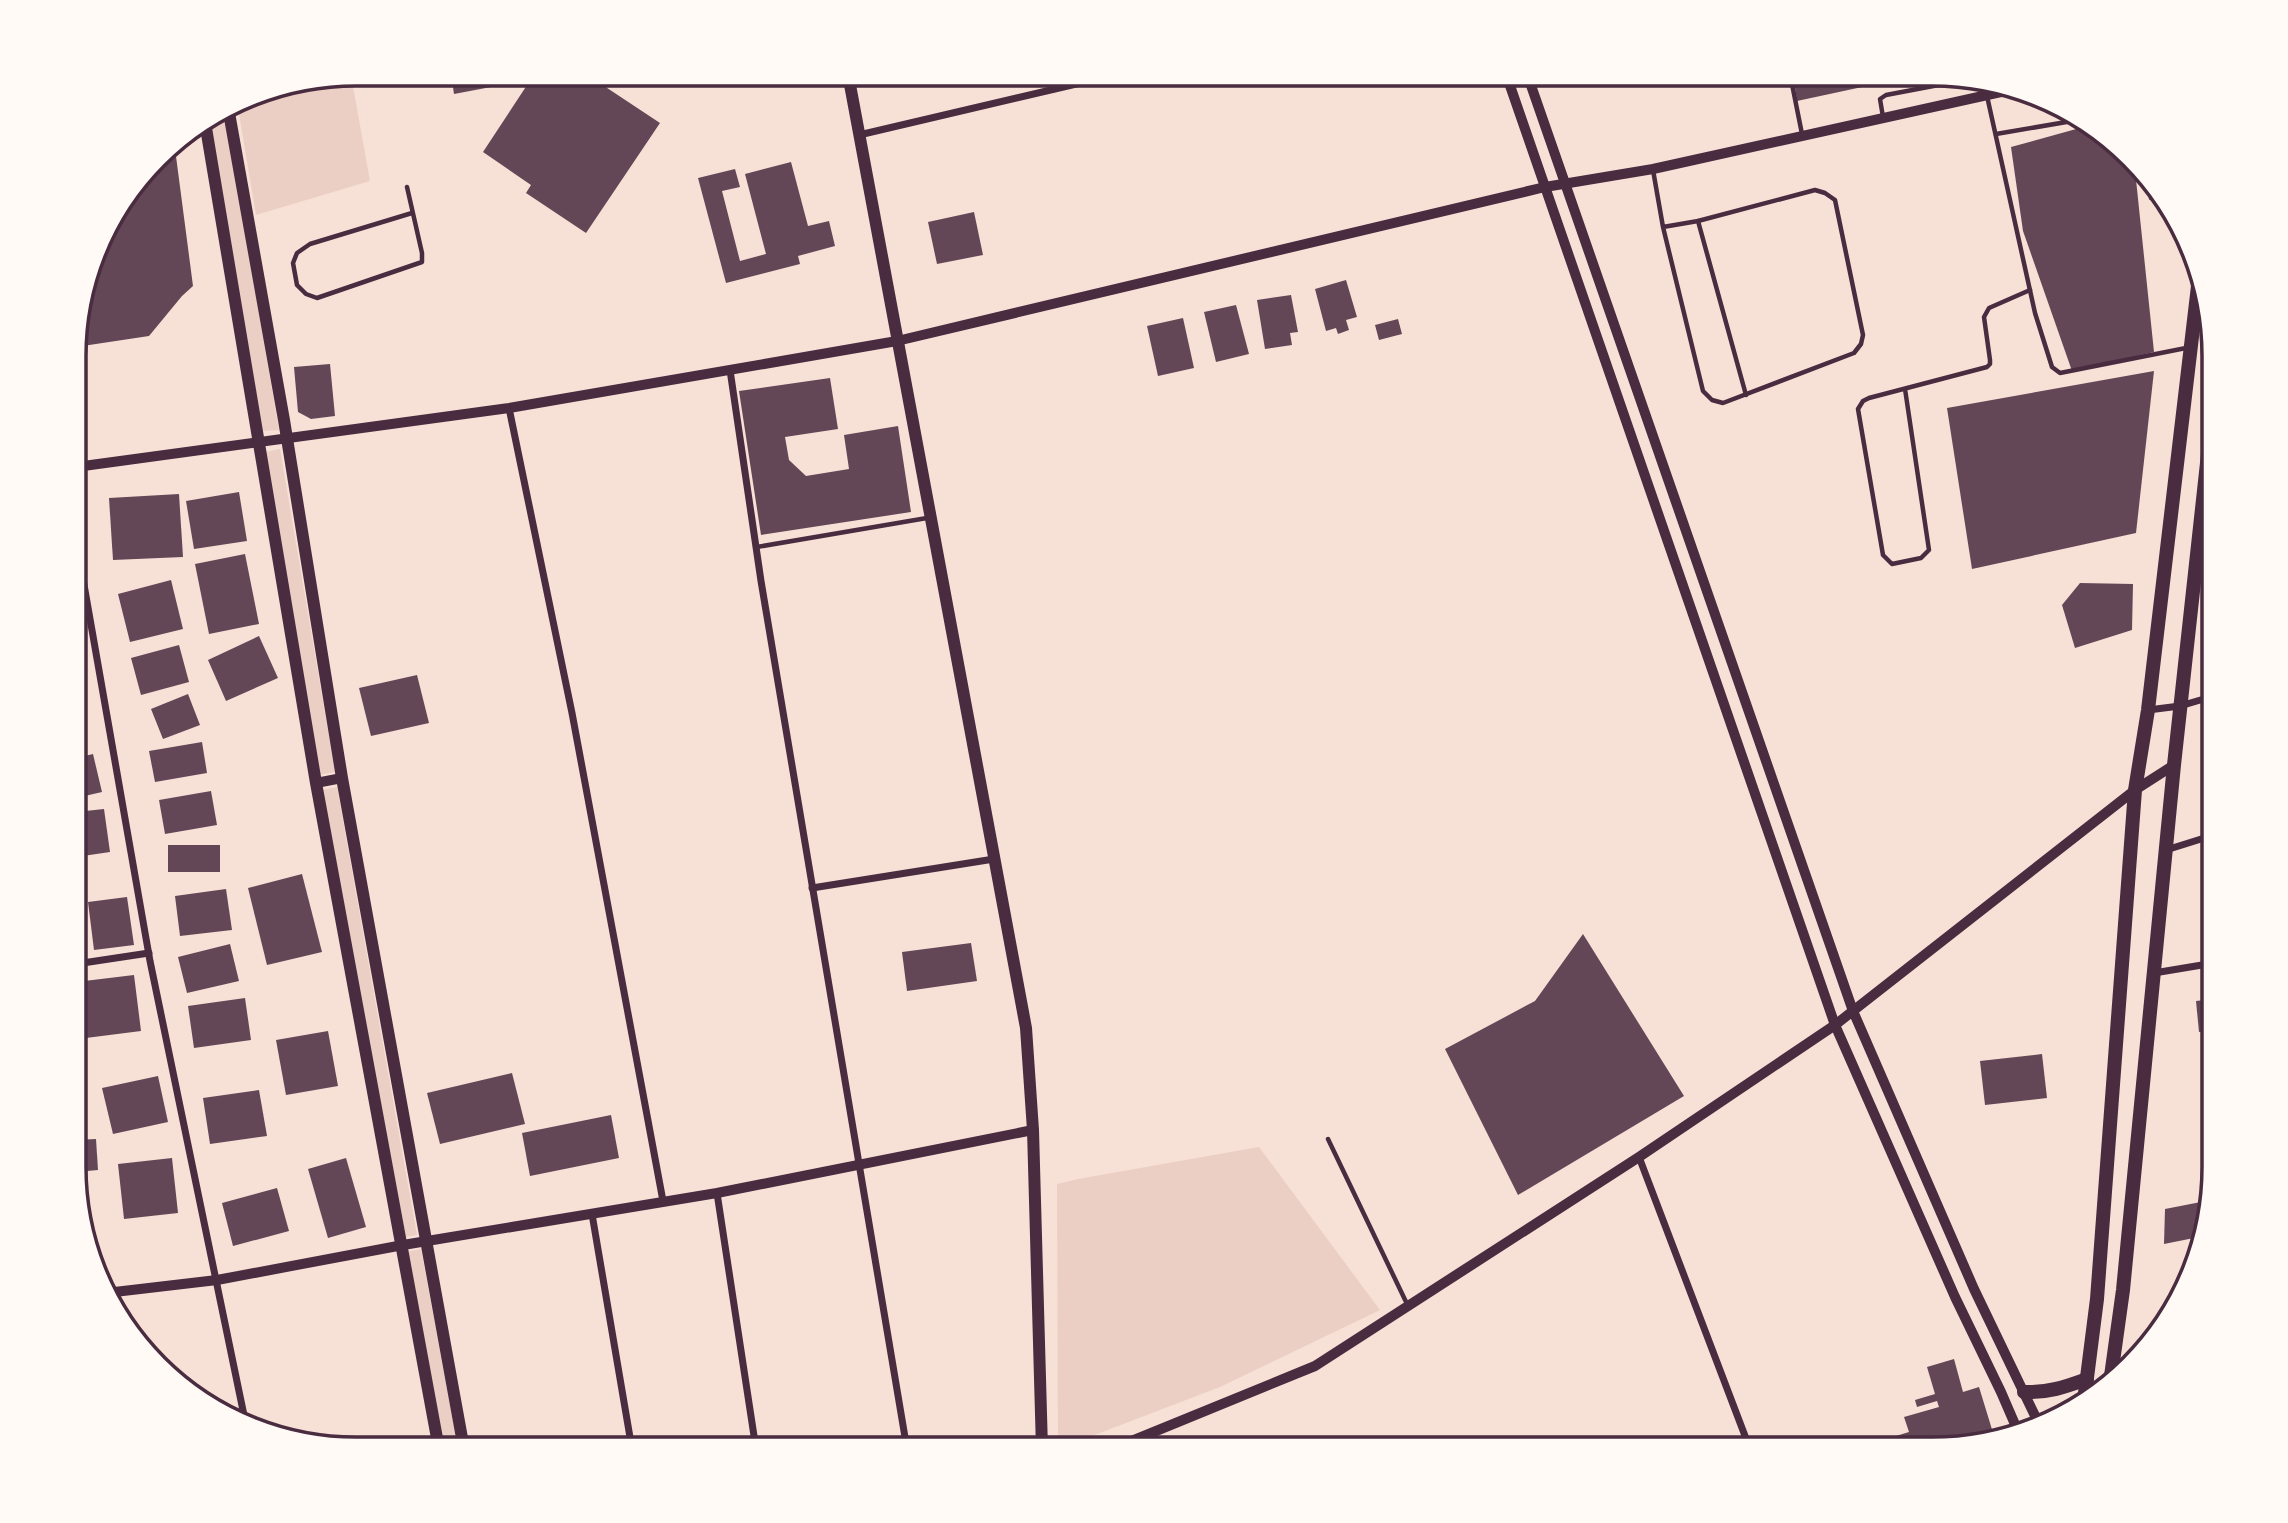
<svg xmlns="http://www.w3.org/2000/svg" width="2288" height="1523" viewBox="0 0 2288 1523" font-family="Poppins,sans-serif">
<rect width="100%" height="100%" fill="#f7e1d7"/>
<g fill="#ebcfc5">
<path d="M 351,75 L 370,181 L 256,215 L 237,102 L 248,95 Z"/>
<path d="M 224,110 L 279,430 L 263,431 L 209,119 Z"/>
<path d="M 280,449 L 335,772 L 319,775 L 265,452 Z"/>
<path d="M 337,787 L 417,1235 L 406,1237 L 321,790 Z"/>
<path d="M 1259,1147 L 1380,1310 L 1220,1387 L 1058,1449 L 1057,1184 L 1078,1179 Z"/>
<path d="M 421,1249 L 458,1449 L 442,1449 L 406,1252 Z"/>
</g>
<g fill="#644757">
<path d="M 451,74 L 488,74 L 491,87 L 454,94 Z"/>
<path d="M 529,74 L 586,74 L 660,123 L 586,233 L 526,193 L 531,185 L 483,152 L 529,82 Z"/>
<path d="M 1793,74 L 1918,74 L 1918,75 L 1797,101 Z"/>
<path d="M 2087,126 L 2096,129 L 2135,170 L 2154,352 L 2072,371 L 2023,231 L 2011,147 Z"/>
<path d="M 174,141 L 193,286 L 182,296 L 149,336 L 76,347 L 76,320 L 103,231 L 169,144 Z"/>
<path d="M 791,162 L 808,226 L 829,221 L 835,246 L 798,256 L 800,264 L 726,283 L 698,178 L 735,169 L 740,187 L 722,191 L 740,261 L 766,254 L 745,174 Z"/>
<path d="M 974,212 L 983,255 L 937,264 L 928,222 Z"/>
<path d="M 1346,280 L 1357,317 L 1346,320 L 1349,330 L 1338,334 L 1336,328 L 1326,331 L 1315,289 Z"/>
<path d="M 1291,295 L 1298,332 L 1290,333 L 1292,345 L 1265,349 L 1257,300 Z"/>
<path d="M 1236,305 L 1249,354 L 1216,362 L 1204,312 Z"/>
<path d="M 1183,318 L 1194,368 L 1158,376 L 1147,326 Z"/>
<path d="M 1398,319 L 1402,334 L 1379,340 L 1375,325 Z"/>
<path d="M 330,364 L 335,416 L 311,419 L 298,412 L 294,367 Z"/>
<path d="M 2154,371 L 2136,533 L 1972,569 L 1947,408 Z"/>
<path d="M 830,378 L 838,429 L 785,437 L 789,460 L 806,476 L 849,469 L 844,435 L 898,426 L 911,512 L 761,535 L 739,391 Z"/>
<path d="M 239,492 L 247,541 L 194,549 L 186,501 Z"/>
<path d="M 179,494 L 183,557 L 113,560 L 109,498 Z"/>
<path d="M 245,554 L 259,624 L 209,634 L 195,564 Z"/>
<path d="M 171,580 L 183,629 L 130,642 L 118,594 Z"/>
<path d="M 2080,583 L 2133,584 L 2132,630 L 2075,648 L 2062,605 Z"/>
<path d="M 259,636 L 278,678 L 226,701 L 208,660 Z"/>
<path d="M 179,645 L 189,682 L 141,695 L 131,658 Z"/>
<path d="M 417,675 L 429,723 L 371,736 L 359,688 Z"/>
<path d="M 188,694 L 200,725 L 163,739 L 151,709 Z"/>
<path d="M 202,742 L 207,773 L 155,782 L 149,751 Z"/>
<path d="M 93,754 L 102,792 L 76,798 L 76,758 Z"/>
<path d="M 211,791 L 217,825 L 165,834 L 159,800 Z"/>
<path d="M 104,809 L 110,852 L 76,857 L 76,812 Z"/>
<rect x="168" y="845" width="52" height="27"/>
<path d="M 302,874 L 322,952 L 267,965 L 248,888 Z"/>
<path d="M 226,889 L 232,930 L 180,936 L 175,896 Z"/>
<path d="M 127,897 L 134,945 L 94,950 L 88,902 Z"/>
<path d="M 1583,934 L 1684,1096 L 1518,1195 L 1445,1049 L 1535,1001 Z"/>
<path d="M 971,943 L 977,981 L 907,991 L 902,952 Z"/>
<path d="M 230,944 L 239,981 L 187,993 L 178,957 Z"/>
<path d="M 134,975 L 141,1031 L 78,1039 L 76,1018 L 76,982 Z"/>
<path d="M 245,998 L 251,1040 L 194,1048 L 188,1006 Z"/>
<path d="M 2214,999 L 2214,1030 L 2199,1032 L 2196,1001 Z"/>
<path d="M 328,1031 L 338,1086 L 286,1095 L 276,1040 Z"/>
<path d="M 2042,1054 L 2047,1098 L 1985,1105 L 1980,1061 Z"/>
<path d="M 512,1073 L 525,1124 L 440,1144 L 427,1093 Z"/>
<path d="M 158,1076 L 168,1122 L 113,1134 L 102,1088 Z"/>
<path d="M 259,1090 L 267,1136 L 210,1144 L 203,1098 Z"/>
<path d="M 611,1115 L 619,1158 L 530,1176 L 522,1133 Z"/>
<path d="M 96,1139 L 98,1170 L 76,1172 L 76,1140 Z"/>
<path d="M 172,1158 L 178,1213 L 124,1219 L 118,1164 Z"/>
<path d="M 346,1158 L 366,1227 L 328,1238 L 308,1169 Z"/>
<path d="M 277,1188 L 289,1231 L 233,1246 L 222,1203 Z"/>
<path d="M 2211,1200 L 2204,1236 L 2164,1244 L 2165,1209 Z"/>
<path d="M 1954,1359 L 1963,1392 L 1979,1387 L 1994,1436 L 1950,1449 L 1875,1449 L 1873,1443 L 1909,1432 L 1904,1417 L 1939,1407 L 1937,1401 L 1917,1407 L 1915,1400 L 1935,1394 L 1927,1367 Z"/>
</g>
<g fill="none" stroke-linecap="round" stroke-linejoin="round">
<g stroke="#4a2c40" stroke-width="4.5">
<path d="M 1790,74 L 1802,134"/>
<path d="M 1987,96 L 2035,313 L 2052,367 L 2060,373 L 2186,348"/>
<path d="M 1883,117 L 1880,99 L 1886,95 L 1944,84 L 1950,80 L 1951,77"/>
<path d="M 1996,134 L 2084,119"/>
<path d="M 1653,170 L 1663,227 L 1703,391 L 1712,400 L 1723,403 L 1854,353 L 1861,344 L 1863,335 L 1835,200 L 1825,193 L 1815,190 L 1698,221 L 1663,227"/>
<path d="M 407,187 L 422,253 L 422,262 L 317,298 L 306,294 L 297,285 L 293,263 L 297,253 L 310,244 L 412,213"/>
<path d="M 2150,187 L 2151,198"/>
<path d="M 1698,221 L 1746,395"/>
<path d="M 1905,389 L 1929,550 L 1921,558 L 1892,564 L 1883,555 L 1858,409 L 1863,401 L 1869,398 L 1987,367 L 1990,364 L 1990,360 L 1984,317 L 1989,308 L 2030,290"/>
<path d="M 757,547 L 927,518"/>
<path d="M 1328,1139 L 1408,1306"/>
</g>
<g stroke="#4a2c40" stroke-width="7">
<path d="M 859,135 L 1119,74"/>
<path d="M 730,370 L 761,581 L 907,1449"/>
<path d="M 509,408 L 572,713 L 663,1201"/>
<path d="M 76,539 L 150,961 L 246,1425"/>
<path d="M 2148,710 L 2180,706 L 2214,696"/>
<path d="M 2166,850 L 2214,835"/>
<path d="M 812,888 L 994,859"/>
<path d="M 76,964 L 149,953"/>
<path d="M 2154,973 L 2214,963"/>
<path d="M 1639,1157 L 1750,1449"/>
<path d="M 717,1193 L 756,1449"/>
<path d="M 592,1214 L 632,1449"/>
</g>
<g stroke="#4a2c40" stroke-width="10">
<path d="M 1506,74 L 1835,1025 L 1955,1297 L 2001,1392 L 2017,1429"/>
<path d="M 1527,74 L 1853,1011 L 1974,1289 L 2038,1422"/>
<path d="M 76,467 L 509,408 L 897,341 L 1545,187 L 1653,169 L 2019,88"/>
<path d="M 316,783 L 342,778"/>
<path d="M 106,1293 L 217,1280 L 403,1245 L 717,1193 L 1033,1130"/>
<path d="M 1112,1449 L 1315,1366 L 1639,1157 L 1835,1025 L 2135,790 L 2174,765"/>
</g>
<g stroke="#4a2c40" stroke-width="12">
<path d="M 848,74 L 1026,1028 L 1033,1130 L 1042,1449"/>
<path d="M 228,107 L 284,420 L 342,778 L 464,1449"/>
<path d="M 205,122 L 316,783 L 439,1449"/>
</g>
<g stroke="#4a2c40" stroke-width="14">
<path d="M 2111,1376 L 2123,1290 L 2174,765 L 2214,399"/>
<path d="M 2024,1392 C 2048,1393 2065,1387 2087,1379"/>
<path d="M 2084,1401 L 2097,1299 L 2135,790 L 2148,710 L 2198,286"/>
</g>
</g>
<path d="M0 0H2288V1523H0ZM356 86H1932A270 270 0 0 1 2202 356V1167A270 270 0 0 1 1932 1437H356A270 270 0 0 1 86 1167V356A270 270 0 0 1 356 86Z" fill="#fffaf5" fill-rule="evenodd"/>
<path fill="none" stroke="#4a2c40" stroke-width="3.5" d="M356 86H1932A270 270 0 0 1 2202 356V1167A270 270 0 0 1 1932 1437H356A270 270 0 0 1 86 1167V356A270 270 0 0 1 356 86Z"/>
</svg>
